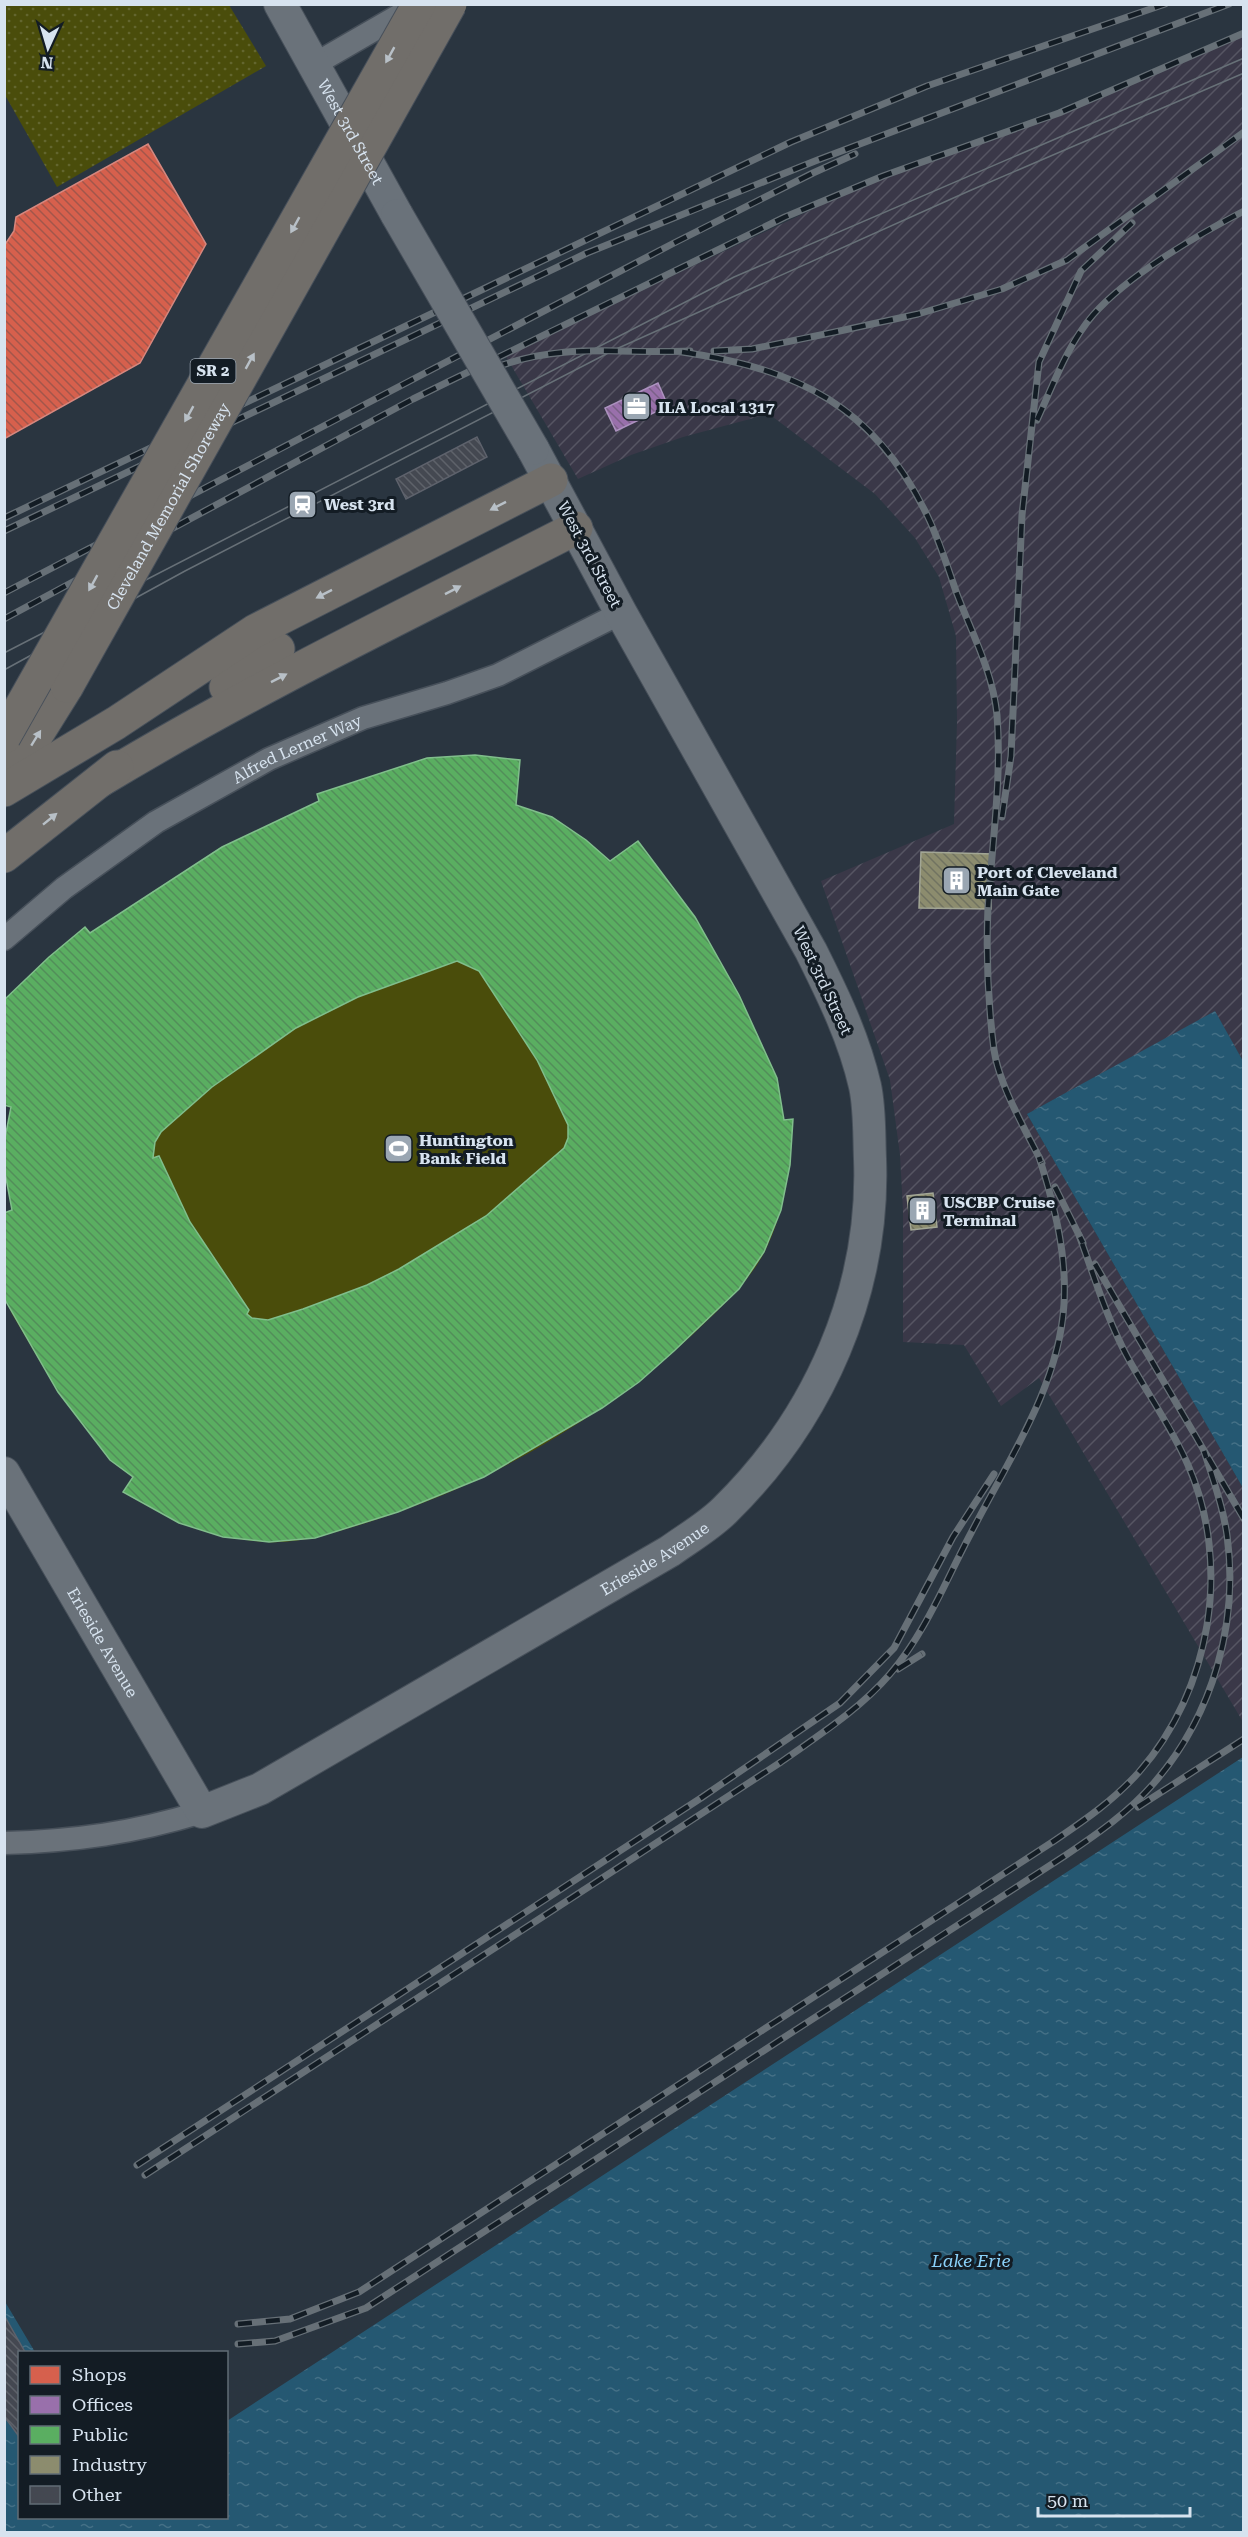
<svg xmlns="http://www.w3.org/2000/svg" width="1248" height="2537" viewBox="0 0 1248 2537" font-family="'Roboto Serif',serif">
<defs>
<pattern id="industrial-furrows" width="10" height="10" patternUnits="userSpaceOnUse" patternTransform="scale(1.5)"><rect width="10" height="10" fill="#3a3848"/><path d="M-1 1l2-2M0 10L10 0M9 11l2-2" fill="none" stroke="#565563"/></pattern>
<pattern id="grass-dots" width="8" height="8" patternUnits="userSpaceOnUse" patternTransform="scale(1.5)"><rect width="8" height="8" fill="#4a4d0b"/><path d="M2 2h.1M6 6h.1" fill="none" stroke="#63662f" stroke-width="1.8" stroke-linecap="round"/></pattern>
<pattern id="water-ripples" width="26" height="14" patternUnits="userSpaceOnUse" patternTransform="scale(1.5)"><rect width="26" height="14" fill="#255872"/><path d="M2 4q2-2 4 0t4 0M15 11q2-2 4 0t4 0" fill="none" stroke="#447086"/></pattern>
<pattern id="shops-back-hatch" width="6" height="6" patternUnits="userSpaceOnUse" patternTransform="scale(1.5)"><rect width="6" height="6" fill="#d6604d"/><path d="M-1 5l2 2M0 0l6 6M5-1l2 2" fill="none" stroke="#a2564b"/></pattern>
<pattern id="offices-back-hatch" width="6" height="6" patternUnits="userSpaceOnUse" patternTransform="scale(1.5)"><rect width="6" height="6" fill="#9970ab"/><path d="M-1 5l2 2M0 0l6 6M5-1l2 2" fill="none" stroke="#7a6188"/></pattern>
<pattern id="public-back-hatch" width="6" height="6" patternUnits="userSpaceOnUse" patternTransform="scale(1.5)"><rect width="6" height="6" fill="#5aae61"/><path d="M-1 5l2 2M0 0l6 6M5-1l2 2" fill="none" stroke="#528e5a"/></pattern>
<pattern id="industry-back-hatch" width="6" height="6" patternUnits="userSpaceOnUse" patternTransform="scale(1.5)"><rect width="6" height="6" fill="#8c8c6e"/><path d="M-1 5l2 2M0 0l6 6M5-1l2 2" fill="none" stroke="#717361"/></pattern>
<pattern id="building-back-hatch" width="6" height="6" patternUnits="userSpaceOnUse" patternTransform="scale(1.5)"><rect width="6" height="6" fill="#444851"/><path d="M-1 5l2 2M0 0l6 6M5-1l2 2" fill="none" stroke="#5e626a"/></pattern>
</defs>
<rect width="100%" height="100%" fill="#2a3540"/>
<path fill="url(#industrial-furrows)" d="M 1243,33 L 1243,1061 L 1215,1012 L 1027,1114 L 1243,1488 L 1243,1722 L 1039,1378 L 1001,1406 L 964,1345 L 903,1342 L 903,1210 L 900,1155 L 890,1080 L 821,881 L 954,824 L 957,722 L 956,636 L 939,577 L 915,538 L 875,494 L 769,414 L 683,437 L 631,455 L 578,479 L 505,355 L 883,176 L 1059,113 Z"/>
<path fill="url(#grass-dots)" d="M 4,5 L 229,5 L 266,66 L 57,187 L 5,95 Z"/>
<path fill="#4a4d0b" d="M 475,755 L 520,760 L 516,805 L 552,817 L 586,840 L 610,861 L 638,841 L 695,918 L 739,995 L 777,1078 L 784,1120 L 793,1119 C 790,1165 786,1209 765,1251 C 748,1284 718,1310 691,1336 C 598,1421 489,1484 369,1522 C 336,1532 302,1544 267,1542 C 213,1539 169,1519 123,1492 L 133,1477 L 110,1460 L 58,1392 L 12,1314 L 5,1298 L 5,1213 L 12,1210 C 5,1172 4,1146 11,1108 L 5,1105 L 4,1000 L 49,957 L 85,927 L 91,933 L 222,847 L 319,801 L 317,794 L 427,758 Z"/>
<g fill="url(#water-ripples)">
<path d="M 1215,1011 L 1243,1061 L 1243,1488 L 1027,1114 Z"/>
<path d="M 1243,1757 L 1243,2532 L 5,2532 L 4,2300 L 35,2352 L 20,2352 L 20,2518 L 226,2518 L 227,2421 Z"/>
</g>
<path fill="url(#shops-back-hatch)" stroke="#d6877e" stroke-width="1.5" d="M 148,144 L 206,244 L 140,363 L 4,439 L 4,246 L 14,231 L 16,217 Z"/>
<path fill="url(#offices-back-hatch)" stroke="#ac92bf" stroke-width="1.5" d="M 658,383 L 668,406 L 616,431 L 605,408 Z"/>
<path fill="url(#public-back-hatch)" stroke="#80be8c" stroke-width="1.5" fill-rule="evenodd" d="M 475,755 L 520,760 L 516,805 L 552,817 L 586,840 L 610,861 L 638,841 L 695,917 L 739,995 L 777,1078 L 784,1120 L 793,1119 L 790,1165 L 781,1210 L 764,1252 L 739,1289 L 674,1351 L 639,1382 L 602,1408 L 484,1477 L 398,1512 L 315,1538 L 269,1542 L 223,1537 L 179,1523 L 123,1492 L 133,1477 L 110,1460 L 58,1392 L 4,1298 L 4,1213 L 12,1210 L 5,1173 L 5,1138 L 11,1107 L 4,1105 L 4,1000 L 49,957 L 85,927 L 90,933 L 222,847 L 319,801 L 317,794 L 427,758 ZM 457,961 L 479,971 L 537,1060 L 568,1125 L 568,1138 L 564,1148 L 486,1216 L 399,1269 L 367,1285 L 303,1309 L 268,1320 L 252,1318 L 247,1314 L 249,1310 L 190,1222 L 159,1156 L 153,1158 L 155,1142 L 161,1132 L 212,1087 L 296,1028 L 358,997 Z"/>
<g fill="url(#industry-back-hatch)" stroke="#a2a695" stroke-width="1.5">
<path d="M 921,852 L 993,854 L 991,909 L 919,908 Z"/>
<path d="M 933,1193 L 937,1227 L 911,1230 L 907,1196 Z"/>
</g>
<g fill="url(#building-back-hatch)" stroke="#5e626c" stroke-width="1.5">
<path d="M 477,437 L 487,457 L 406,499 L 396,479 Z"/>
<path d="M 4,2315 L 25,2352 L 20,2352 L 20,2438 L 4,2416 Z"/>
</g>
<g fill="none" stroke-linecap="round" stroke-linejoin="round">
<defs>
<g id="street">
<path d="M 315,64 L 417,5"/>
<path id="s1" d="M 4,939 L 64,888 L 156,822 L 269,759 L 363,718 L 447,693 L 498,675 L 621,613"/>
<path d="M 4,1843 C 76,1841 133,1833 202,1812"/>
</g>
<g id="secondary">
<path id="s2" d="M 280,4 L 397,215"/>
<path id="s3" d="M 4,1473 L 202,1812 L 260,1789 L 670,1551 C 688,1538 709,1526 725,1510 C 819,1418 875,1291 870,1159 C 869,1135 870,1109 865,1086 C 854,1038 833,995 811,951 L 621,613 L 533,449"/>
</g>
<g id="highway">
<path d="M 226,687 L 278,649"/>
<path d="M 101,780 C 255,687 416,610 576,528"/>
<path d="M 4,787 L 67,686"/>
<path d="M 4,790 L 116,723 L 255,631 L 551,480"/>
<path d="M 4,856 L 117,767"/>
</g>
</defs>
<use href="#street" stroke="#47505a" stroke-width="25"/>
<use href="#secondary" stroke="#47505a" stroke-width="34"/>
<use href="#highway" stroke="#47505a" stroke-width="35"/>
<use href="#street" stroke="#6a727a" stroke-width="22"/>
<use href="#secondary" stroke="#6a727a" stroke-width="32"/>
<use href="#highway" stroke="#716e6a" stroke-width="33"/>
<g stroke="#677077" stroke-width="1.5">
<path d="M 4,653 L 734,277 L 1244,58"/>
<path d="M 4,670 L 185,571 L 614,350 L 969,191 L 1244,73"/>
</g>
<defs>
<g id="rail">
<path d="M 714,351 L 752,349 L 835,332 L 918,314 L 1002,289 L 1067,260 L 1244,132"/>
<path d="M 682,352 C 798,369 874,406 927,515 C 939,540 948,568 957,594 C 972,633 993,673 997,715 C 1002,779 992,844 988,907 C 986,953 988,1004 994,1050 C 999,1085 1026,1131 1042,1163"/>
<path d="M 494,368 C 563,342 619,354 690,351"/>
<path d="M 1037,420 C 1053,385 1068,344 1093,315 C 1127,276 1197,235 1244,211"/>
<path d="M 4,518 L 791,142 L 927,86 L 1165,4"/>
<path d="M 4,531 L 587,253 L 815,161 L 1229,4"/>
<path d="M 4,593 L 674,243 L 813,173 L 855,154"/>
<path d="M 4,619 L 413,399 L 785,217 L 883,176 L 1059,113 L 1244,33"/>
<path d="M 1002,817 L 1011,756 L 1022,515 L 1039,362 L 1081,271 L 1132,223"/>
<path d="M 1055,1187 L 1083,1243"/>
<path d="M 1095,1264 L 1244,1519"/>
<path d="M 898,1669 L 922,1654"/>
<path d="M 1138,1807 L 1244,1739"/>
<path d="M 137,2165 L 701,1798 L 840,1703 L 894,1648 L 953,1537 L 994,1474"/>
<path d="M 145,2175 L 781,1762 C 819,1735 859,1710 890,1674 C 926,1632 945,1582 971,1533 C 1008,1460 1059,1387 1064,1304 C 1067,1253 1054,1204 1039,1157"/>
<path d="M 238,2324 L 290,2319 L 359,2292 L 1054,1841 C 1085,1820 1114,1800 1139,1772 C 1211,1690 1232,1565 1188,1465 C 1172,1428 1147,1393 1128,1358 C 1107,1319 1094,1276 1079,1235"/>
<path d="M 238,2344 L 275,2341 L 366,2308 L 1066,1855 C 1097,1834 1129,1812 1154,1783 C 1213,1715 1239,1623 1227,1535 C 1223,1507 1213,1479 1204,1451"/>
</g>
</defs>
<use href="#rail" stroke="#677077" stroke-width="7"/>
<use href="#rail" stroke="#131c24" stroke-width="4.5" stroke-dasharray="14" stroke-linecap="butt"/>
<defs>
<path id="secondary-bridge" d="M 397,215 L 533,449"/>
<g id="highway-bridge">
<path id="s4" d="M 67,686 L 450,4"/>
<path d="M 4,737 L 419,4"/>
</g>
</defs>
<use href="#secondary-bridge" stroke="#47505a" stroke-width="34" stroke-linecap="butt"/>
<use href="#highway-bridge" stroke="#47505a" stroke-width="35" stroke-linecap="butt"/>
<use href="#secondary-bridge" stroke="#6a727a" stroke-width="32"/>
<use href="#highway-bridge" stroke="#716e6a" stroke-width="33"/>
</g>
<defs><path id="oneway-solid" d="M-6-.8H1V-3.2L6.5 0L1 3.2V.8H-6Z" transform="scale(1.5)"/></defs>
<g fill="#b8c0c7">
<use href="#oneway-solid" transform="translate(390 55) rotate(119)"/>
<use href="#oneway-solid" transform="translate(295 225) rotate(119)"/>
<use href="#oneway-solid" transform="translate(250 361) rotate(-61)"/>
<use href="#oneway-solid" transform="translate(189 414) rotate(119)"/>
<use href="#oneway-solid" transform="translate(498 506) rotate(153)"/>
<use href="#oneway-solid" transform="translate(93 583) rotate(119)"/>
<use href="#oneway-solid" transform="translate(453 590) rotate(-27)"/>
<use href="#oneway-solid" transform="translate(324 594) rotate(153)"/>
<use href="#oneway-solid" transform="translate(279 678) rotate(-27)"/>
<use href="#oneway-solid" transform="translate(36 738) rotate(-58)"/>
<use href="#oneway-solid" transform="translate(50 819) rotate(-39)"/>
</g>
<defs>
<symbol id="office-square" viewBox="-11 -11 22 22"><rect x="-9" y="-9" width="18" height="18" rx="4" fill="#9aa6b2" stroke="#131c24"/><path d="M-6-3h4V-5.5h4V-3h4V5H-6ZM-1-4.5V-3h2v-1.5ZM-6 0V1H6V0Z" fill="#fff"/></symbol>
<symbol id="station-square" viewBox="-11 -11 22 22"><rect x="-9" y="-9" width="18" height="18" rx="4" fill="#9aa6b2" stroke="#131c24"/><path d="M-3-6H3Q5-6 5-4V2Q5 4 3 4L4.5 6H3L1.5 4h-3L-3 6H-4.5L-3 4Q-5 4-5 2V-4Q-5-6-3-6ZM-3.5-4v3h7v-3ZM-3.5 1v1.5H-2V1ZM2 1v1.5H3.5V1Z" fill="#fff"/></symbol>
<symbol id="building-square" viewBox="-11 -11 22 22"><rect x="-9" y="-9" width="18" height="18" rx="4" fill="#9aa6b2" stroke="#131c24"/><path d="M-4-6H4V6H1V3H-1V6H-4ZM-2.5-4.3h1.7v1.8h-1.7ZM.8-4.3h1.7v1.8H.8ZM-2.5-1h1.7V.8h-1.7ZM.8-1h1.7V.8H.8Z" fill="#fff"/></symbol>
<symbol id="stadium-square" viewBox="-11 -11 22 22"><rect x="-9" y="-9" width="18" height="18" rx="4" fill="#9aa6b2" stroke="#131c24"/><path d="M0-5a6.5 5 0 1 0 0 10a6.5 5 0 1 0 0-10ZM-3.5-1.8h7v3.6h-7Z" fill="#fff"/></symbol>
</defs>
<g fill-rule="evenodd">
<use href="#office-square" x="620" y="390" width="33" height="33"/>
<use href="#station-square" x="286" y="488" width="33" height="33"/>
<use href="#building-square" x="940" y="864" width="33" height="33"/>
<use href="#stadium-square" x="382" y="1132" width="33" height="33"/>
<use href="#building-square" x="906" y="1194" width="33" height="33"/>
</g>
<g text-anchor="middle" stroke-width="6" stroke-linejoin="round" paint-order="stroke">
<rect fill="#131c24" stroke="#9ca7b2" stroke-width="1.5" x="190.5" y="359" width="45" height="24" rx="4.5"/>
<g font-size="15" font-weight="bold" fill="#d7e3ef">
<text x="213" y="376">SR 2</text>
</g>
<g font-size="16" fill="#d7e3ef" stroke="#131c24">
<text dy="6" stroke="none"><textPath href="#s2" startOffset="146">West 3rd Street</textPath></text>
<text dy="6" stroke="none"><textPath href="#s4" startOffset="206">Cleveland Memorial Shoreway</textPath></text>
<text transform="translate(590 554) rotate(62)" y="6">West 3rd Street</text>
<text dy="6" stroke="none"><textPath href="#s1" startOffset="351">Alfred Lerner Way</textPath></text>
<text transform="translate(823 980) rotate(65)" y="6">West 3rd Street</text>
<text dy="6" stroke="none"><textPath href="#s3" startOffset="912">Erieside Avenue</textPath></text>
<text dy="6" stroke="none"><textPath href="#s3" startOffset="196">Erieside Avenue</textPath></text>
</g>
<g font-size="16" font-weight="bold" fill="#d7e3ef" stroke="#131c24" text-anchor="start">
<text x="658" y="413">ILA Local 1317</text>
<text x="324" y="510">West 3rd</text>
<text x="977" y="878">Port of Cleveland<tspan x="977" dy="18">Main Gate</tspan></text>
<text x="419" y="1146">Huntington<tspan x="419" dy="18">Bank Field</tspan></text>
<text x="943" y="1208">USCBP Cruise<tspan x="943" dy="18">Terminal</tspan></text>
</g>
<g font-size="18" font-style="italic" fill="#8ad1f9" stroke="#131c24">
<text x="971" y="2267">Lake Erie</text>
</g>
</g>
<rect width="1248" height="2537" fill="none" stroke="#d7e3ef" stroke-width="12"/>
<rect x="18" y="2351" width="210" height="168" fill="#131c24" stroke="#616c75" stroke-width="1.5"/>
<rect x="30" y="2366" width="30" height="18" fill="#d6604d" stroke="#616c75" stroke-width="1.5"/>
<text x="72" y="2381" font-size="18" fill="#d7e3ef">Shops</text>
<rect x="30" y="2396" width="30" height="18" fill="#9970ab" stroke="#616c75" stroke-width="1.5"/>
<text x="72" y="2411" font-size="18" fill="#d7e3ef">Offices</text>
<rect x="30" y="2426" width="30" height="18" fill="#5aae61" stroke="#616c75" stroke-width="1.5"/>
<text x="72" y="2441" font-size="18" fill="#d7e3ef">Public</text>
<rect x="30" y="2456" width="30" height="18" fill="#8c8c6e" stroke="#616c75" stroke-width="1.5"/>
<text x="72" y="2471" font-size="18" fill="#d7e3ef">Industry</text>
<rect x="30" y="2486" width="30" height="18" fill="#444851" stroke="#616c75" stroke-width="1.5"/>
<text x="72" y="2501" font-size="18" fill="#d7e3ef">Other</text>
<g transform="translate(48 48) rotate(184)" stroke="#131c24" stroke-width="4.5" paint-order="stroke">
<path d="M0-4.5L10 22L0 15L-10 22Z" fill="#d7e3ef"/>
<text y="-9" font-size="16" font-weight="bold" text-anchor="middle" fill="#d7e3ef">N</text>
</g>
<path d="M1038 2507v9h152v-9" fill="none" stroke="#d7e3ef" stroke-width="3"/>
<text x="1047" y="2507" font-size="18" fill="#d7e3ef" stroke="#131c24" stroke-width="4.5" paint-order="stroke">50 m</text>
</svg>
